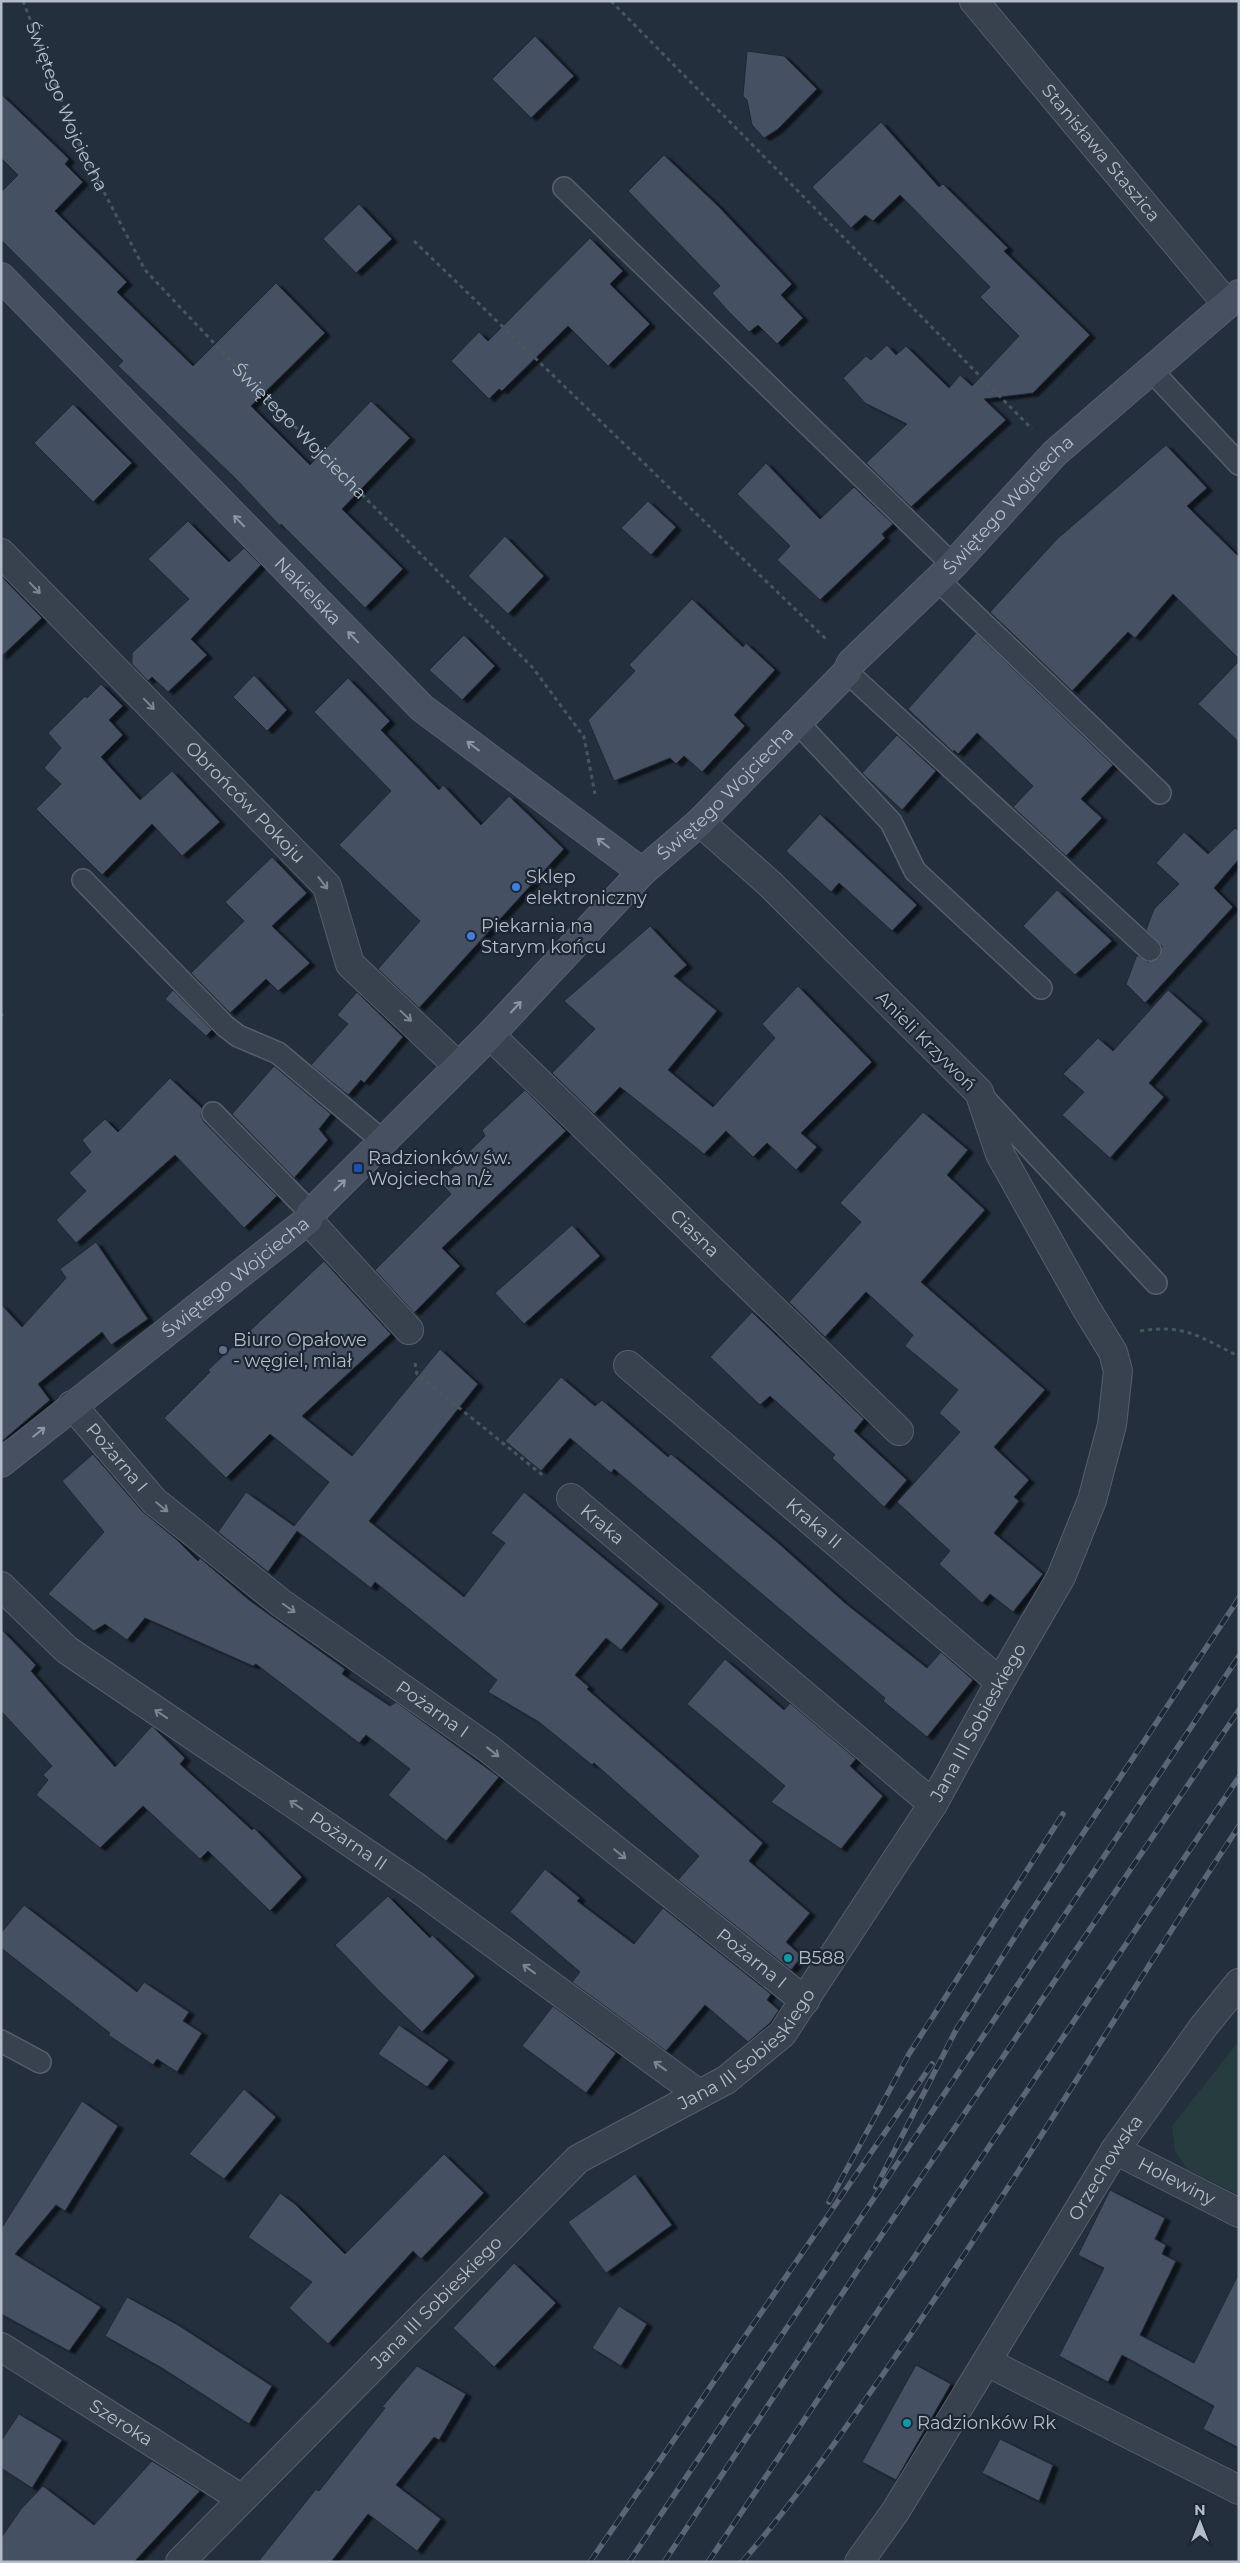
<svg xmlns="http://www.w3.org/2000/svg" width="1240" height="2563" viewBox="0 0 1240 2563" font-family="Montserrat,sans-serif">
<defs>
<filter id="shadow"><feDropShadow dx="5.5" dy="3" stdDeviation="1" flood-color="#0009"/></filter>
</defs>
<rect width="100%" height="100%" fill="#242f3e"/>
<path fill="#263c3f" d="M 1239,2041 L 1239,2195 L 1187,2169 L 1175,2151 L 1172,2126 Z"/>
<g fill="#455162" stroke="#1f2835" filter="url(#shadow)">
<path d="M 535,36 L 574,76 L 531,118 L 492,79 Z"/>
<path d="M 747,51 L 784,56 L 817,89 L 778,129 L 764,138 L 752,125 L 747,100 L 743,96 Z"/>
<path d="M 1,94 L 69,159 L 65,164 L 83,182 L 55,211 L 127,282 L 117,292 L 193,366 L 276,283 L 325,333 L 251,406 L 310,465 L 371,401 L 410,438 L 342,509 L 403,569 L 365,608 L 281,524 L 280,526 L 236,479 L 118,366 L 123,361 L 1,240 L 1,192 L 18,175 L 1,158 Z"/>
<path d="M 881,122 L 939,187 L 943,184 L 1008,248 L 1004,251 L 1090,335 L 1033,393 L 984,399 L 1006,420 L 911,507 L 866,463 L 907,424 L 865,403 L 843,378 L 866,356 L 871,360 L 887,345 L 896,355 L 906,346 L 949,388 L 960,375 L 972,386 L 1019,336 L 980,297 L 990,287 L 900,195 L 873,221 L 865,215 L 851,228 L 812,187 Z"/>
<path d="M 664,155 L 717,205 L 792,284 L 781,295 L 803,318 L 777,344 L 758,325 L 749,332 L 729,312 L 712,293 L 720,286 L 628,191 Z"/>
<path d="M 359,204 L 392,239 L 356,273 L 323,239 Z"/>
<path d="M 590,238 L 623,271 L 610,284 L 650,324 L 608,366 L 568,326 L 502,391 L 499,389 L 489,399 L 451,361 L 479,332 L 488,341 Z"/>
<path d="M 73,404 L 132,463 L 93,502 L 34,443 Z"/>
<path d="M 1166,445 L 1207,488 L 1187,506 L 1239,557 L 1239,659 L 1173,594 L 1135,638 L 1128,632 L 1072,691 L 990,612 L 1057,539 Z"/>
<path d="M 766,463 L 820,519 L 854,487 L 893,524 L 882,534 L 885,538 L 820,600 L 777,560 L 790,546 L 737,494 Z"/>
<path d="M 648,501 L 676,527 L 651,555 L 621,528 Z"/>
<path d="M 188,521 L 229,562 L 244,548 L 261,565 L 191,639 L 207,655 L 168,692 L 152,677 L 148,681 L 132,664 L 132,653 L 189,599 L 148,559 Z"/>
<path d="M 505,536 L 544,576 L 508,614 L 468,576 Z"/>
<path d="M 1,576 L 42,618 L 1,657 Z"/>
<path d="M 692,599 L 743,647 L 746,643 L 775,670 L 734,715 L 745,726 L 702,772 L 684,756 L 676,764 L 670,758 L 614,781 L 588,720 L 635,671 L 629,665 Z"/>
<path d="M 976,633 L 1113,765 L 1081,799 L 1102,818 L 1066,856 L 1013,807 L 1033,786 L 977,733 L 958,754 L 954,750 L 953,752 L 908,709 Z"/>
<path d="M 464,635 L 495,666 L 462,700 L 429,670 Z"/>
<path d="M 1239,661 L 1239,742 L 1198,704 Z"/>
<path d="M 254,675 L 287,710 L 267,731 L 233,697 Z"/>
<path d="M 348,678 L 390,721 L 381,730 L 439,790 L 443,785 L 481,825 L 509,796 L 564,849 L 419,1008 L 378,969 L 420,921 L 339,845 L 391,791 L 314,712 Z"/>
<path d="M 101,684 L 123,706 L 109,720 L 123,735 L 101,757 L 140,800 L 172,771 L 220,822 L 182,856 L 152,824 L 102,875 L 36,809 L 61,784 L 44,768 L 61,748 L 48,733 L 85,696 L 87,698 Z"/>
<path d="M 897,735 L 936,771 L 902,810 L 862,773 Z"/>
<path d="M 820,814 L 917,905 L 892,931 L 839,883 L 831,892 L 786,851 Z"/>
<path d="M 1235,828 L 1239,831 L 1239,859 L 1214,888 L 1233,907 L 1145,1003 L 1126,984 L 1137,955 L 1148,962 L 1159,958 L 1162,946 L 1146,930 L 1154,909 L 1179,884 L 1156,863 L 1184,832 L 1208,854 Z"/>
<path d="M 272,857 L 307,893 L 272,926 L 310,963 L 278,991 L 266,979 L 230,1013 L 191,973 L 244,921 L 225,902 Z"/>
<path d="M 1057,890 L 1112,941 L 1075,975 L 1023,926 Z"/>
<path d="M 650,926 L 687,965 L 674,976 L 717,1011 L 668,1070 L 713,1107 L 775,1038 L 762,1024 L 798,986 L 872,1062 L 801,1133 L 817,1147 L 796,1170 L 767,1143 L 753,1157 L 726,1131 L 704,1154 L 620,1087 L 594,1114 L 552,1073 L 595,1029 L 564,1001 Z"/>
<path d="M 173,990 L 212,1030 L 206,1036 L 165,999 Z"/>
<path d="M 1168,990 L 1203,1021 L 1149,1083 L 1164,1097 L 1110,1158 L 1062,1115 L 1084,1092 L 1063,1074 L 1098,1038 L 1113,1051 Z"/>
<path d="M 357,992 L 403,1037 L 364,1083 L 361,1080 L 348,1095 L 311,1065 L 348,1024 L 337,1015 Z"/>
<path d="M 274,1066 L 331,1114 L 319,1129 L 328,1140 L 294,1178 L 232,1114 Z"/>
<path d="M 170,1078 L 202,1108 L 201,1116 L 204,1122 L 277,1196 L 244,1228 L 175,1155 L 76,1243 L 56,1220 L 86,1191 L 69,1173 L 91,1152 L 82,1140 L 105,1119 L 118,1132 Z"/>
<path d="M 525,1090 L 566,1131 L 442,1248 L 460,1266 L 414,1313 L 375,1270 L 451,1194 L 439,1181 L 485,1136 L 482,1130 Z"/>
<path d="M 923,1112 L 968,1150 L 947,1175 L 985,1210 L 921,1282 L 1045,1390 L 994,1447 L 1029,1480 L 1014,1497 L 1019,1501 L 994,1533 L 1043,1574 L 1013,1612 L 990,1594 L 982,1603 L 939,1564 L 950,1551 L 897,1502 L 960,1432 L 939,1413 L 958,1390 L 905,1346 L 913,1335 L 866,1292 L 825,1337 L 789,1302 L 861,1222 L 840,1203 Z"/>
<path d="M 572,1225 L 600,1256 L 524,1324 L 495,1293 Z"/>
<path d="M 96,1242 L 148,1319 L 111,1345 L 102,1332 L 38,1384 L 50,1400 L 1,1442 L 1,1304 L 22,1327 L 66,1278 L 60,1269 Z"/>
<path d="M 324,1261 L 391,1334 L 302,1416 L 352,1456 L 440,1349 L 478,1384 L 369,1521 L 464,1597 L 505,1543 L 491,1533 L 524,1492 L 659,1604 L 621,1650 L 606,1638 L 575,1675 L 589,1687 L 587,1689 L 763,1843 L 749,1861 L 810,1913 L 786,1942 L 802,1956 L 791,1970 L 678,1880 L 699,1856 L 594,1763 L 592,1765 L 539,1722 L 488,1692 L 497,1680 L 375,1582 L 371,1588 L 297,1531 L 268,1572 L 218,1532 L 246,1492 L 294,1526 L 329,1482 L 270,1434 L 226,1478 L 164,1418 L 210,1372 L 208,1370 Z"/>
<path d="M 752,1312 L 864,1419 L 854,1431 L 907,1480 L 884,1507 L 832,1458 L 835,1455 L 770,1396 L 760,1405 L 710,1357 Z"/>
<path d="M 561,1377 L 595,1406 L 602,1400 L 668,1457 L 671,1454 L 777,1542 L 845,1603 L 927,1668 L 941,1652 L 973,1680 L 927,1737 L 883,1701 L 885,1698 L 614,1469 L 611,1473 L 570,1438 L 541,1471 L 505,1441 Z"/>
<path d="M 93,1454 L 142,1511 L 177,1540 L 198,1561 L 200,1558 L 249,1600 L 345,1669 L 342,1674 L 390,1706 L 396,1702 L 499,1777 L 446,1841 L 388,1795 L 410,1769 L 366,1735 L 359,1743 L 256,1664 L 253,1666 L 145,1618 L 127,1640 L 105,1624 L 94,1631 L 48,1594 L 104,1532 L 62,1481 Z"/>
<path d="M 1,1629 L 36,1665 L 31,1671 L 115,1767 L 152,1726 L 185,1758 L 180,1764 L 252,1830 L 254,1828 L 302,1877 L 270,1911 L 208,1851 L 200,1859 L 143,1806 L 100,1848 L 36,1795 L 48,1780 L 43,1775 L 52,1766 L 1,1711 Z"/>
<path d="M 725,1659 L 784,1710 L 790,1703 L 856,1759 L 850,1766 L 883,1796 L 841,1849 L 771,1802 L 785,1786 L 687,1704 Z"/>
<path d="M 545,1869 L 580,1898 L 577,1901 L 634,1944 L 663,1908 L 771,1994 L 767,2000 L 779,2010 L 770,2023 L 748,2042 L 705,2005 L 666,2051 L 572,1982 L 580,1972 L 510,1912 Z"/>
<path d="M 388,1896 L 430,1938 L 432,1935 L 475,1976 L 422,2032 L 381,1993 L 335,1945 Z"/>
<path d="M 24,1905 L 137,1992 L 144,1982 L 189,2012 L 183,2021 L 202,2033 L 177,2072 L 157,2059 L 153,2065 L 108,2035 L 110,2033 L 1,1948 L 1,1933 Z"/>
<path d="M 553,2006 L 616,2053 L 586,2093 L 522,2046 Z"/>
<path d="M 399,2025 L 449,2060 L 427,2087 L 378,2054 Z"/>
<path d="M 244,2089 L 276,2117 L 224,2179 L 189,2154 Z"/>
<path d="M 82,2101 L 118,2126 L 65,2211 L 56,2205 L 15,2254 L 101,2307 L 69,2351 L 1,2314 L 1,2229 Z"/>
<path d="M 444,2154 L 484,2193 L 421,2259 L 413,2251 L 328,2344 L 289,2308 L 312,2282 L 248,2237 L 280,2193 L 295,2204 L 345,2254 Z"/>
<path d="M 635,2174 L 672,2225 L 606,2273 L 568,2222 Z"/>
<path d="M 1110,2190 L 1165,2218 L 1155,2239 L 1166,2245 L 1162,2254 L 1176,2261 L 1140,2335 L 1194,2363 L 1239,2273 L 1239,2448 L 1203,2429 L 1214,2406 L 1122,2355 L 1108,2382 L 1059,2356 L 1104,2268 L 1078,2255 Z"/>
<path d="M 514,2263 L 556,2303 L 494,2367 L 453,2328 Z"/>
<path d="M 127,2297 L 178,2325 L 272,2386 L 249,2424 L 162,2368 L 105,2336 Z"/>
<path d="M 619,2306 L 647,2324 L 621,2366 L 592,2348 Z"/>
<path d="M 916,2365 L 951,2384 L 896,2480 L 862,2462 Z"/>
<path d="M 417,2366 L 466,2394 L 439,2440 L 434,2437 L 396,2485 L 441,2519 L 417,2551 L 368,2514 L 331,2562 L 258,2562 L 316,2489 L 319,2491 L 385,2408 L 382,2407 Z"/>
<path d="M 19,2414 L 62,2440 L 32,2488 L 1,2468 L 1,2441 Z"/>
<path d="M 1000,2439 L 1053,2465 L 1039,2501 L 982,2473 Z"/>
<path d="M 152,2461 L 200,2491 L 134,2562 L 1,2562 L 1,2538 L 21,2509 L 43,2486 L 94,2525 Z"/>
</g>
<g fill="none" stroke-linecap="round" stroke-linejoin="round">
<defs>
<g id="lane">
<path d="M 564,188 L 953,565"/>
<path d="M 1151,370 L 1239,464"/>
<path d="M 938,580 L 1160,793"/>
<path d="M 847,672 L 1150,950"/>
<path d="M 798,723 L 891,822 L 915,871 L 1041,988"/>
<path d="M 83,880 L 225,1026 L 238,1036 L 278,1053 L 384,1142"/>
<path d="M 982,1096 L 1156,1283"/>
<path d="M 213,1113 L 311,1213"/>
<path d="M 1,2041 L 40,2062"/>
</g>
<g id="street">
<path id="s2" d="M 974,1 L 1227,304"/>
<path id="s3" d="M 1,553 L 327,886 L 350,964 L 458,1066"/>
<path id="s4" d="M 490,1035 L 899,1431"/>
<path d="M 308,1220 L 409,1330"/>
<path id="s5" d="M 628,1365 L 1000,1682"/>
<path id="s6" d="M 72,1405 L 154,1501 L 281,1603 L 489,1749 L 805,2001"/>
<path id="s7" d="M 571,1498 L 933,1804"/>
<path id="s8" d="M 1,1586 L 67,1650 L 419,1889 L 699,2094"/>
<path id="s9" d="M 1115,2150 L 1239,2213"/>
<path id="s10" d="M 1,2347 L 242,2499"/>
<path d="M 987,2362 L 1239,2490"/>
<path id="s11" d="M 180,2562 L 578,2159 L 726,2080 L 782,2034 L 933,1804 L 1000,1682 L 1061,1577 L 1092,1500 L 1112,1425 L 1118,1371 L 1113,1352 L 1086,1308 L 1000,1154 L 979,1092 L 769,883 L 700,822"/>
<path id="s12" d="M 859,2562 L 895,2512 L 1115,2150 L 1204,2026 L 1239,1983"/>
</g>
<g id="secondary">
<path id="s13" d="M 1,277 L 422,708 L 642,872"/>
<path id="s14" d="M 1,1463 L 308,1220 L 311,1213 L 490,1035 L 642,872 L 700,822 L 847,672 L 851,663 L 953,565 L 1055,453 L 1239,294"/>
</g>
</defs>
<use href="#lane" stroke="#565f6c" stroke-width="24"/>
<use href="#street" stroke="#565f6c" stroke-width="30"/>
<use href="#secondary" stroke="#565f6c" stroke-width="30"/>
<g stroke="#44595c" stroke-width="3" stroke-dasharray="4 4" stroke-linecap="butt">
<path id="s1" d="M 23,1 L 76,139 L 145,270 L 245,376 L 533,668 L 584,737 L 595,794"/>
<path d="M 611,1 L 1032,429"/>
<path d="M 414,241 L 827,640"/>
<path d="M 1,1014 L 3,1016"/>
<path d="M 1140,1331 C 1183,1324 1199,1336 1236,1355"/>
<path d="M 415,1363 L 417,1374 L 545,1477"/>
</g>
<use href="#lane" stroke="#38414e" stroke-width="21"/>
<use href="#street" stroke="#38414e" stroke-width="28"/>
<use href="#secondary" stroke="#465061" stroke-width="28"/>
<defs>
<g id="rail">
<path d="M 876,2187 L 956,2030 L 1025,1921 L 1239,1598"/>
<path d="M 829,2202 L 909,2054 L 1063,1814"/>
<path d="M 590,2562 L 932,2064"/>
<path d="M 629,2562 L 1239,1656"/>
<path d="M 664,2562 L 860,2267 L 1239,1710"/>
<path d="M 708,2562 L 1239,1777"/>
<path d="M 742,2562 C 801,2494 851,2420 902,2347 C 1019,2177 1125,1999 1239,1826"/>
</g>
</defs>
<use href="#rail" stroke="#5a6575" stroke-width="5.5"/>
<use href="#rail" stroke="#1d2633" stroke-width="4" stroke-dasharray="11" stroke-linecap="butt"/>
</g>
<defs><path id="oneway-shaft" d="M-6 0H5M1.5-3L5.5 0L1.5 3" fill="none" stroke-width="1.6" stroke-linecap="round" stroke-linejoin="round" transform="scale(1.25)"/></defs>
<g stroke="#8e96a5">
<use href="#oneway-shaft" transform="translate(239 521) rotate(-134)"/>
<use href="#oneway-shaft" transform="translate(353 637) rotate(-134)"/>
<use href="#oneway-shaft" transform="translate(473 746) rotate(-143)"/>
<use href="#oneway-shaft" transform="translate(603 843) rotate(-143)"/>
<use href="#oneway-shaft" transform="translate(516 1007) rotate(-47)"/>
<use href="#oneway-shaft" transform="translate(340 1185) rotate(-44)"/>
<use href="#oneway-shaft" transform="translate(39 1432) rotate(-39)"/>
</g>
<g stroke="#7c8592">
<use href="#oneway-shaft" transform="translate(35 588) rotate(46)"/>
<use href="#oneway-shaft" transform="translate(149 704) rotate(46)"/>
<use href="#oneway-shaft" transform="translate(323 883) rotate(52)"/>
<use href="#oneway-shaft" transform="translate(406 1016) rotate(43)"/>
<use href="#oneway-shaft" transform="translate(162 1507) rotate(39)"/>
<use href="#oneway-shaft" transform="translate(289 1608) rotate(35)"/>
<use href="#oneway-shaft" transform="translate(161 1714) rotate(-146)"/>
<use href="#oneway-shaft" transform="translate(493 1752) rotate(38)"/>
<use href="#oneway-shaft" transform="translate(296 1805) rotate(-146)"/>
<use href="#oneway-shaft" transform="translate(620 1854) rotate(39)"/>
<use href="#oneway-shaft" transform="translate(529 1969) rotate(-144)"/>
<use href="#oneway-shaft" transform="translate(660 2066) rotate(-144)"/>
</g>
<g fill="#3f7fe0" stroke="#1d2633" stroke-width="2">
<circle cx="516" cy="887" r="5"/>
<circle cx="471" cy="936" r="5"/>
</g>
<rect fill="#1a4fb4" stroke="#1d2633" stroke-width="2" x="353" y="1163" width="10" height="10" rx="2.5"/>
<circle fill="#5c6f8a" stroke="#1d2633" stroke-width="2" cx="223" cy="1350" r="5"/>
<g fill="#0f9aa8" stroke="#1d2633" stroke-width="2">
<circle cx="788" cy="1958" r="5"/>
<circle cx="907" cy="2423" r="5"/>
</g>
<g text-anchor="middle" stroke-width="4.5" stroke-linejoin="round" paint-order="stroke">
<g font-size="18" fill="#b4bcc9" stroke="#1d2633">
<text dy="6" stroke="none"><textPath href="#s1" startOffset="114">Świętego Wojciecha</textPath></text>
<text dy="6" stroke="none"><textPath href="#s2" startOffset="198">Stanisława Staszica</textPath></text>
<text dy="6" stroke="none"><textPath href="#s1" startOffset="519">Świętego Wojciecha</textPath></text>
<text dy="6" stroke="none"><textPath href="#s14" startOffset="1394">Świętego Wojciecha</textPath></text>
<text dy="6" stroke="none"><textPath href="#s13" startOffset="439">Nakielska</textPath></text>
<text dy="6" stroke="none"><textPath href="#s14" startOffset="989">Świętego Wojciecha</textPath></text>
<text dy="6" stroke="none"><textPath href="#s3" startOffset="349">Obrońców Pokoju</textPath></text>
<text transform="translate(926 1041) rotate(45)" y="6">Anieli Krzywoń</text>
<text dy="6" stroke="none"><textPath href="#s4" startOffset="285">Ciasna</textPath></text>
<text dy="6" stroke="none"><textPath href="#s14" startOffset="299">Świętego Wojciecha</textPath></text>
<text dy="6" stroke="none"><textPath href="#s6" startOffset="69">Pożarna I</textPath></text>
<text dy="6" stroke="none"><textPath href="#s5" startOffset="244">Kraka II</textPath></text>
<text dy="6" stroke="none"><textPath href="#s7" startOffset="41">Kraka</textPath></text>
<text dy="6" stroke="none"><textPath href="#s6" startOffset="474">Pożarna I</textPath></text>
<text dy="6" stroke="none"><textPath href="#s11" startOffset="1175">Jana III Sobieskiego</textPath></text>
<text dy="6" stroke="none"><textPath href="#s8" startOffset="432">Pożarna II</textPath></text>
<text dy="6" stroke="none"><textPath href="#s6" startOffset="879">Pożarna I</textPath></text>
<text dy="6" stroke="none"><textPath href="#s11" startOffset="770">Jana III Sobieskiego</textPath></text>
<text dy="6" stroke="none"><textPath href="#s12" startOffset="465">Orzechowska</textPath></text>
<text dy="6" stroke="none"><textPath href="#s9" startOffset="69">Holewiny</textPath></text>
<text dy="6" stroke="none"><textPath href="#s11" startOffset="365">Jana III Sobieskiego</textPath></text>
<text dy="6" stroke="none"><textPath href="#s10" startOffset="142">Szeroka</textPath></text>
</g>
<g font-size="18" fill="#b4bcc9" stroke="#1d2633" text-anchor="start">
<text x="526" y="883">Sklep<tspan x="526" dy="21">elektroniczny</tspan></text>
<text x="481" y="932">Piekarnia na<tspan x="481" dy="21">Starym końcu</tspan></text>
<text x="368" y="1164">Radzionków św.<tspan x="368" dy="21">Wojciecha n/ż</tspan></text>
<text x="233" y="1346">Biuro Opałowe<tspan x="233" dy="21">- węgiel, miał</tspan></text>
<text x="798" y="1964">B588</text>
<text x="917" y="2429">Radzionków Rk</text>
</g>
</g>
<rect width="1240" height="2563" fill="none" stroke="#b4bcc9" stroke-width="5"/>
<g transform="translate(1200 2523)" stroke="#1d2633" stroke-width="4" paint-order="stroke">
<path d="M0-4L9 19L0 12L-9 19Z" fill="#b4bcc9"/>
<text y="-8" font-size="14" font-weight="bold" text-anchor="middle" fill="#b4bcc9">N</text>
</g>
</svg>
